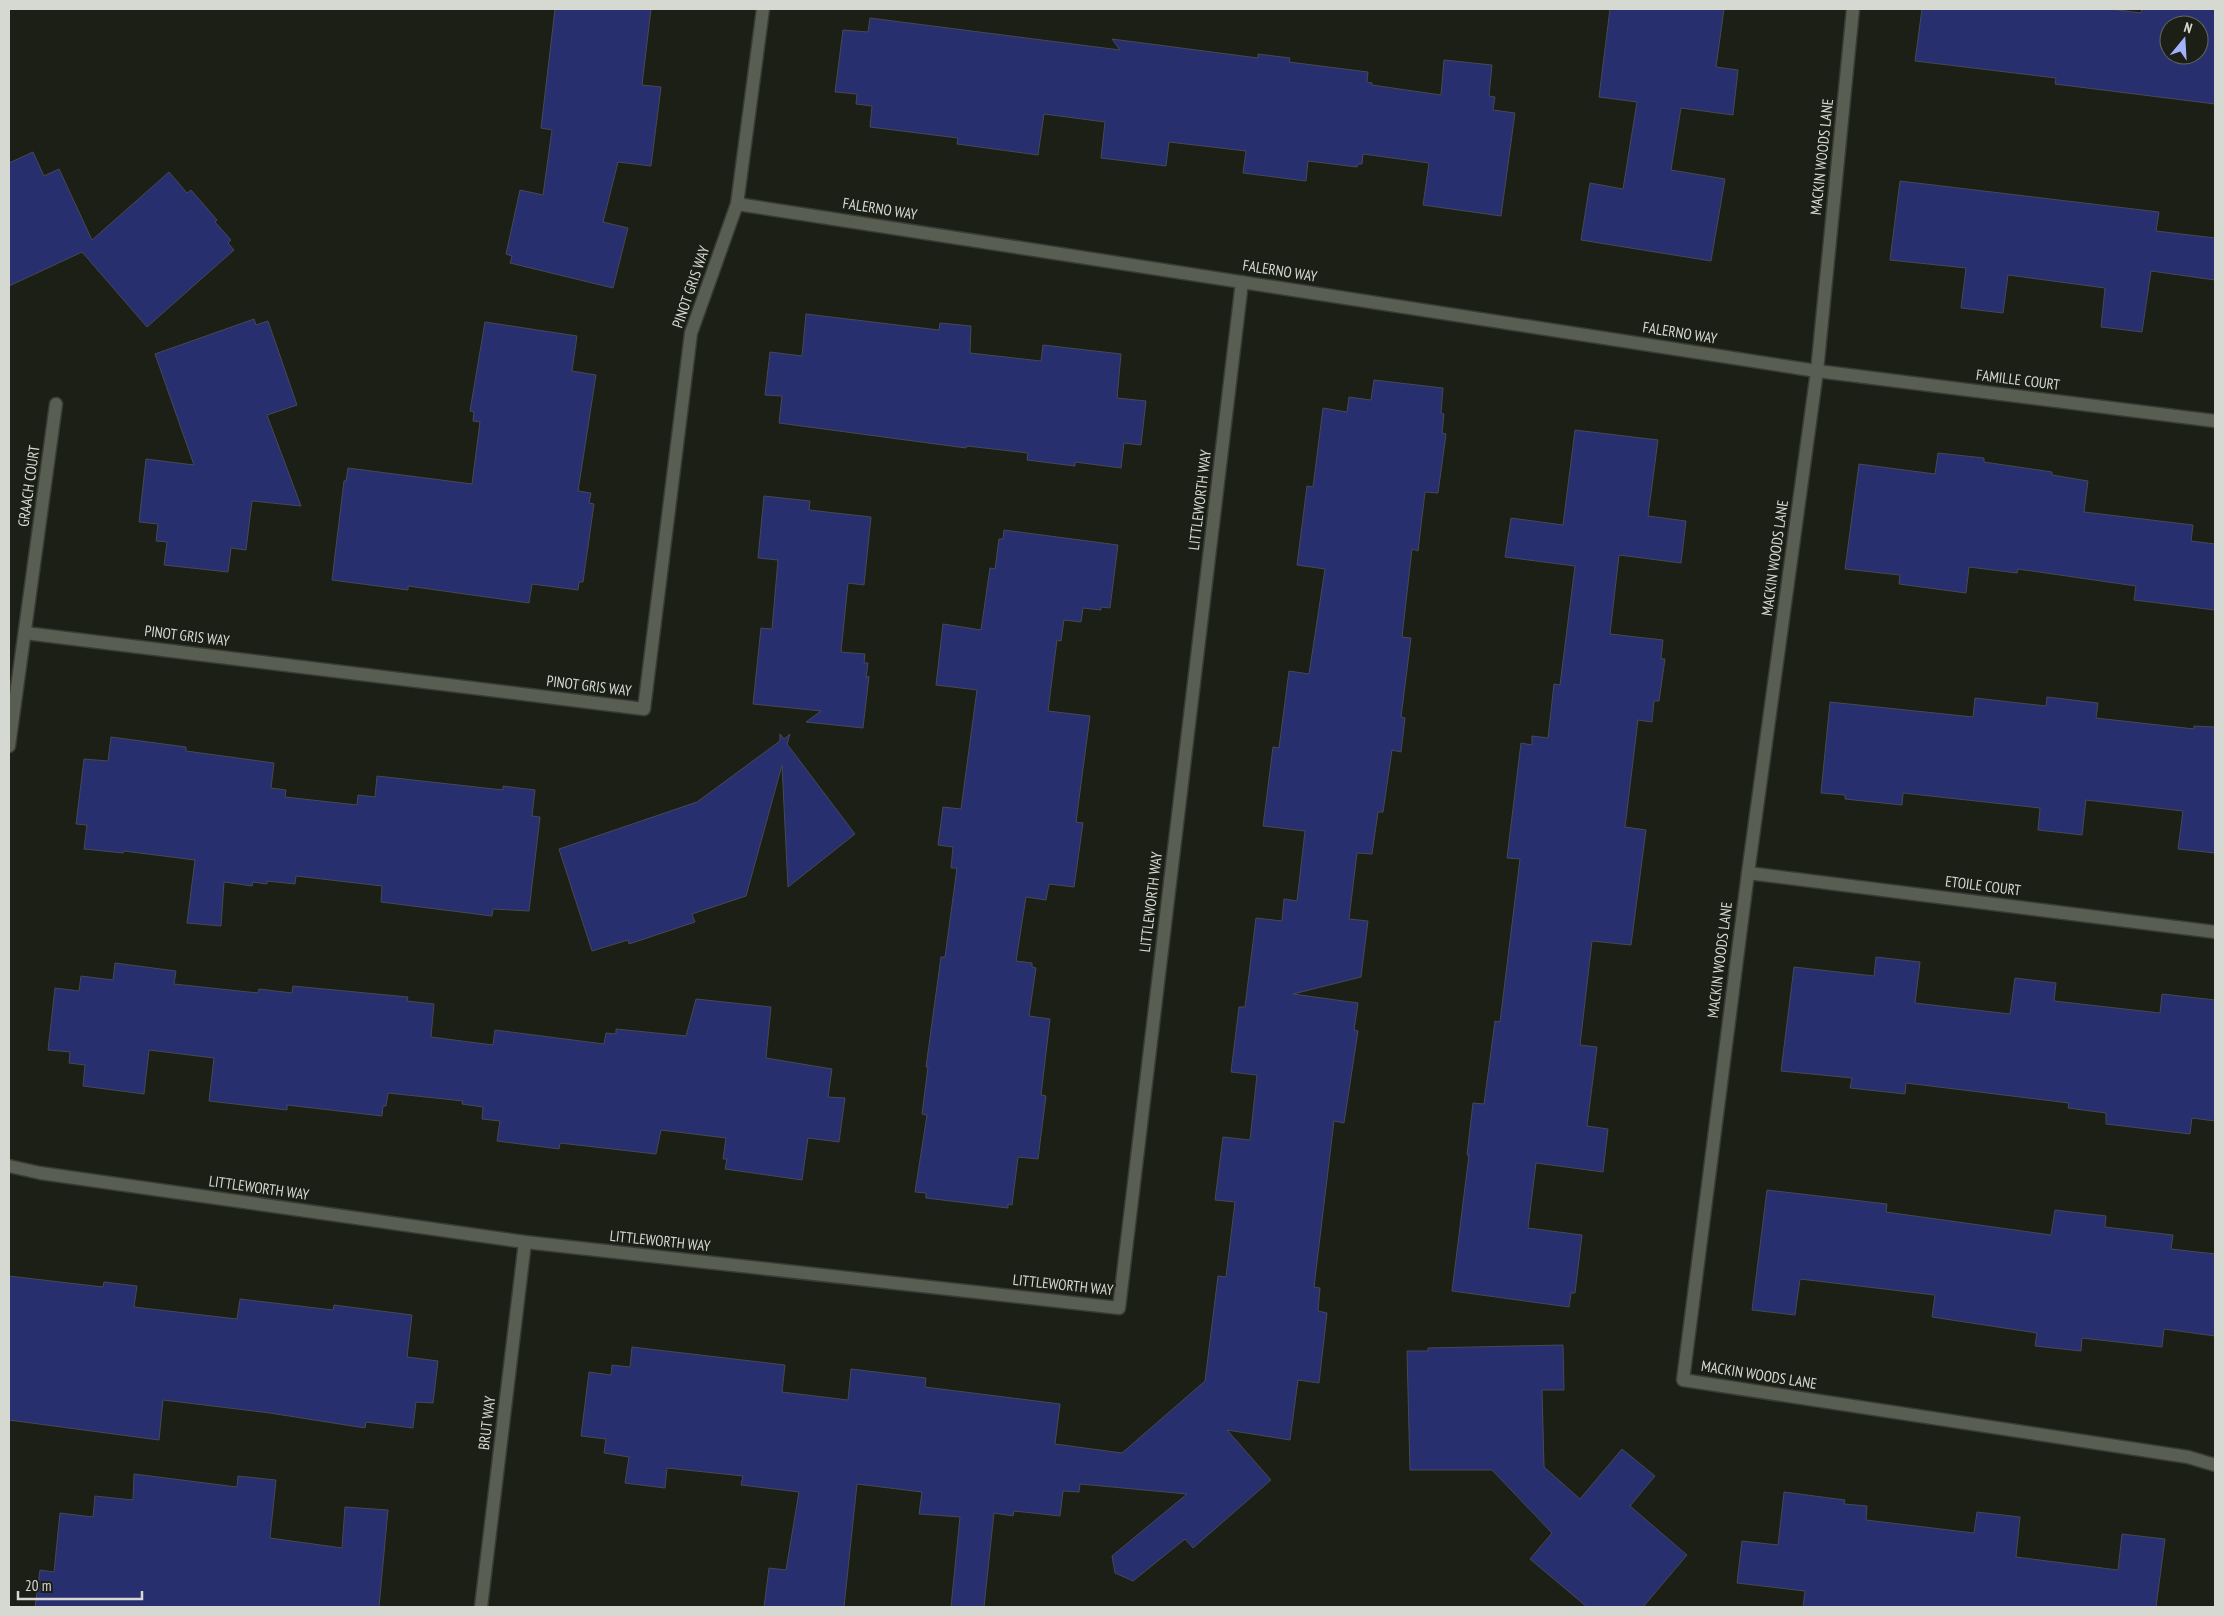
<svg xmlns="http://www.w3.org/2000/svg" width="2224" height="1616" viewBox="0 0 2224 1616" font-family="'PT Sans Narrow',sans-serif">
<rect width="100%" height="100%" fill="#1c1f16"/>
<g fill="#282f6e" stroke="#464954" fill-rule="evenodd">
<path d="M 555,9 L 651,9 L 642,85 L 661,87 L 651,166 L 618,162 L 603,222 L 628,228 L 613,288 L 510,263 L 512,256 L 506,254 L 520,190 L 543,195 L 552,130 L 541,128 Z"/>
<path d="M 1610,9 L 1724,9 L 1716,67 L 1738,70 L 1733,115 L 1681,108 L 1671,170 L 1725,179 L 1711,261 L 1581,240 L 1590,183 L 1623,189 L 1637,102 L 1599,97 Z"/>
<path d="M 1922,9 L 2111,9 L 2141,13 L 2142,9 L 2215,9 L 2215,104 L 2055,84 L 2056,78 L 1915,61 ZM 2169,25 L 2199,25 L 2199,55 L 2169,55 Z"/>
<path d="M 870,18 L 1120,50 L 1112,39 L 1258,58 L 1258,54 L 1290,58 L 1289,62 L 1368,72 L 1367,82 L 1372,83 L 1372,85 L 1441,95 L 1444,60 L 1492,65 L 1489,96 L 1495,97 L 1493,110 L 1515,113 L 1501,216 L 1423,205 L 1429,163 L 1363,154 L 1362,164 L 1358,164 L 1357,167 L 1308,161 L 1306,181 L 1243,173 L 1246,151 L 1169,142 L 1166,166 L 1101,158 L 1105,122 L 1044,114 L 1038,155 L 957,144 L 958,138 L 870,127 L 872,106 L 856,104 L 857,94 L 835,92 L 843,30 L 868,32 Z"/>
<path d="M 33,152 L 44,176 L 59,169 L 92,240 L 169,172 L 187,193 L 191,190 L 217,220 L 215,222 L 231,240 L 228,243 L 234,250 L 147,327 L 82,252 L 9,286 L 9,163 Z"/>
<path d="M 1900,181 L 2159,212 L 2156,231 L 2215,238 L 2215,280 L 2151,271 L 2142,332 L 2101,327 L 2105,288 L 2008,275 L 2003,313 L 1961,308 L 1966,268 L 1890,260 Z"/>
<path d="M 806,314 L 939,330 L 940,323 L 971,326 L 970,353 L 1041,361 L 1043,345 L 1121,354 L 1117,398 L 1146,401 L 1141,445 L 1124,443 L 1121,468 L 1075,462 L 1075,466 L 1027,460 L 1028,453 L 967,446 L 966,448 L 779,423 L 782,396 L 765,395 L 770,352 L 802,356 Z"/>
<path d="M 254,319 L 256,325 L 268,321 L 297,405 L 267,415 L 301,506 L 252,501 L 246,550 L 231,548 L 228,572 L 164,565 L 167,542 L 156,541 L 158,524 L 139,522 L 146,459 L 194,465 L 155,354 Z"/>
<path d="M 485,322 L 577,336 L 572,371 L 596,375 L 578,491 L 591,493 L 589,503 L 594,504 L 583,582 L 579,582 L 578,590 L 532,584 L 529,603 L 408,586 L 408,590 L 332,580 L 344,481 L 346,481 L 348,468 L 472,484 L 480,422 L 473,421 L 474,412 L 470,411 Z"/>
<path d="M 1374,380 L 1443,388 L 1441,413 L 1444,414 L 1442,433 L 1446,434 L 1438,493 L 1425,492 L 1418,551 L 1412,549 L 1402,637 L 1411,638 L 1401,717 L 1405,718 L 1401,752 L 1392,750 L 1383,812 L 1378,812 L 1372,854 L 1357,853 L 1349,919 L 1368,921 L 1361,977 L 1293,994 L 1358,1003 L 1354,1030 L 1358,1031 L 1344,1123 L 1334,1121 L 1314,1287 L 1320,1288 L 1318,1311 L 1327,1313 L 1319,1383 L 1298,1380 L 1290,1440 L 1227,1430 L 1271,1480 L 1193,1548 L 1185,1539 L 1133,1581 L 1115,1573 L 1112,1556 L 1187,1494 L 1080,1484 L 1079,1492 L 1063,1491 L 1060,1516 L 1014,1511 L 1013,1516 L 994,1513 L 984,1607 L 951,1607 L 960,1517 L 919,1514 L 922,1492 L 857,1484 L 844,1607 L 764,1607 L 769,1568 L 786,1570 L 799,1492 L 741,1485 L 743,1476 L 667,1468 L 665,1488 L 625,1483 L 629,1457 L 604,1453 L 606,1439 L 581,1436 L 589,1372 L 611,1375 L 612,1365 L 630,1367 L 632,1347 L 785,1365 L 782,1392 L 848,1400 L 851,1369 L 926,1378 L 925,1387 L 1060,1404 L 1055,1444 L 1122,1453 L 1205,1381 L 1218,1276 L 1226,1277 L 1235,1202 L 1215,1200 L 1223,1137 L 1250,1140 L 1257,1075 L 1231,1072 L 1239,1007 L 1245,1007 L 1256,918 L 1282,921 L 1284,899 L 1297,901 L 1305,831 L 1263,826 L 1273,747 L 1279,748 L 1289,671 L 1309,674 L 1325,569 L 1297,565 L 1307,486 L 1313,487 L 1323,408 L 1347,412 L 1349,397 L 1371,400 Z"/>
<path d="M 1575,430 L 1658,440 L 1648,516 L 1686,521 L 1681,563 L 1619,555 L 1610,634 L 1663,640 L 1661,659 L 1665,659 L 1659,701 L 1654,701 L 1652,722 L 1638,720 L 1625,827 L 1646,830 L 1631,945 L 1592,941 L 1580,1045 L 1597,1047 L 1587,1126 L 1608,1129 L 1603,1172 L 1536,1163 L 1528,1228 L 1582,1235 L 1575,1293 L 1571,1293 L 1569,1307 L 1452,1291 L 1469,1155 L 1467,1155 L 1473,1103 L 1484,1104 L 1495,1021 L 1500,1022 L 1520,859 L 1507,858 L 1521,743 L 1532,745 L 1532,736 L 1548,738 L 1554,684 L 1560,685 L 1575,566 L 1505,557 L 1511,518 L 1563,525 Z"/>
<path d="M 1938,453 L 1984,458 L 1984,462 L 2052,472 L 2052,475 L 2088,481 L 2084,512 L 2193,525 L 2191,541 L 2215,544 L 2215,610 L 2134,600 L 2136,586 L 2018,569 L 2017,573 L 1969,567 L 1966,593 L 1899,584 L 1900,575 L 1845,569 L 1859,464 L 1935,474 Z"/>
<path d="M 764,496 L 810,501 L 809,510 L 871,517 L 864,585 L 848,583 L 841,652 L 865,654 L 864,663 L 868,663 L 866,678 L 869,676 L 863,728 L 806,722 L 821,711 L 753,704 L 761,628 L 772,629 L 778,560 L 758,558 Z"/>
<path d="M 1004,530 L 1118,545 L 1110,608 L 1101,607 L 1101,610 L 1083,608 L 1081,622 L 1064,620 L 1061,641 L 1057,640 L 1048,711 L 1090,716 L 1076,822 L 1083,823 L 1074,887 L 1049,884 L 1046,900 L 1026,897 L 1016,961 L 1032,963 L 1032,967 L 1036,968 L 1029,1016 L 1050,1019 L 1041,1095 L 1046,1096 L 1038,1159 L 1018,1157 L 1012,1205 L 1008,1204 L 1008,1208 L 926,1198 L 926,1193 L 915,1192 L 927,1115 L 922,1114 L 928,1067 L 926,1067 L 941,957 L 945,957 L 957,868 L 951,868 L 953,847 L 938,845 L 943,807 L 961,809 L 977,690 L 936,685 L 943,624 L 981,630 L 990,568 L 995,569 L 999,539 L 1003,539 Z"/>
<path d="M 2047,697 L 2098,703 L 2096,718 L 2194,729 L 2194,726 L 2215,727 L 2215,853 L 2178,849 L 2183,811 L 2086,800 L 2082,835 L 2038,830 L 2040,808 L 1903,793 L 1902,805 L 1845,799 L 1845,795 L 1821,793 L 1830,702 L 1973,717 L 1975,698 L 2046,706 Z"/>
<path d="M 780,734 L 784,739 L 790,734 L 787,744 L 855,834 L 788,887 L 782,765 L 746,896 L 692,914 L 695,922 L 629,944 L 628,940 L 592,951 L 559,849 L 697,802 L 780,741 Z"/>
<path d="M 111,737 L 186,747 L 186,751 L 274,763 L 271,788 L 286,790 L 285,797 L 357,805 L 358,795 L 375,797 L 377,776 L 503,790 L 503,786 L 535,790 L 532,816 L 540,817 L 529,911 L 493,909 L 492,916 L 381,902 L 382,886 L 296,876 L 295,884 L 267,881 L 267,884 L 253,882 L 252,886 L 224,882 L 221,926 L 187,923 L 195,860 L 124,851 L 123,853 L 84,849 L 87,825 L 76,824 L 84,759 L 108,761 Z"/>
<path d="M 1876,957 L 1920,962 L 1915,1003 L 2010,1014 L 2015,978 L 2056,983 L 2054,1001 L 2160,1013 L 2162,994 L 2215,1000 L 2215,1121 L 2192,1118 L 2190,1134 L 2106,1124 L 2106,1113 L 2068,1108 L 2069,1103 L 1906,1083 L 1905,1094 L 1850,1088 L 1852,1078 L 1781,1071 L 1794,967 L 1874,976 Z"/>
<path d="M 115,963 L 176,971 L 174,984 L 258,993 L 259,989 L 292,993 L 293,986 L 408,997 L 407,1001 L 434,1004 L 431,1037 L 493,1045 L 495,1030 L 604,1044 L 606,1033 L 616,1034 L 616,1029 L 686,1036 L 696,999 L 771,1007 L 766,1058 L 832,1069 L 828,1097 L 845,1098 L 839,1142 L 808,1138 L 802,1180 L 725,1169 L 727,1159 L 723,1159 L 726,1138 L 661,1130 L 656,1154 L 560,1143 L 559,1149 L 497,1141 L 500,1121 L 482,1119 L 483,1107 L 462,1104 L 463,1101 L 388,1093 L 386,1106 L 383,1106 L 382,1116 L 287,1105 L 287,1110 L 209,1101 L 214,1058 L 149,1050 L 144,1094 L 83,1086 L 85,1065 L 69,1063 L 70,1052 L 48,1050 L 55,988 L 79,991 L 81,976 L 113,980 Z"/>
<path d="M 1767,1190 L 1887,1204 L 1886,1212 L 2051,1235 L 2055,1210 L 2106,1216 L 2105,1227 L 2173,1235 L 2171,1249 L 2215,1254 L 2215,1336 L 2164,1329 L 2162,1347 L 2082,1338 L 2081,1351 L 2035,1346 L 2037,1333 L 1932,1317 L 1935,1295 L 1800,1279 L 1795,1315 L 1752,1310 Z"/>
<path d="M 9,1276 L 103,1287 L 104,1282 L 137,1286 L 134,1307 L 237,1319 L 240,1299 L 333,1310 L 334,1305 L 412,1315 L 407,1357 L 438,1361 L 433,1403 L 416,1402 L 413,1428 L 366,1422 L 365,1428 L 270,1413 L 163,1400 L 159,1440 L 9,1420 Z"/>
<path d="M 1563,1345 L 1564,1390 L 1542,1390 L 1544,1467 L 1580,1499 L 1622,1449 L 1655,1476 L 1630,1506 L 1687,1555 L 1643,1607 L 1587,1607 L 1530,1559 L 1552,1533 L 1492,1470 L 1410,1470 L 1407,1351 L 1428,1351 L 1428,1348 Z"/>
<path d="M 134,1474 L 237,1487 L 238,1476 L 276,1480 L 270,1538 L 342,1548 L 345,1507 L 388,1510 L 379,1607 L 35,1607 L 40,1570 L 54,1572 L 60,1513 L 93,1517 L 95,1496 L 133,1500 Z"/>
<path d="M 1784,1492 L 1845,1500 L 1844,1504 L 1867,1506 L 1866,1520 L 1974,1533 L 1977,1512 L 2020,1517 L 2016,1557 L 2118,1570 L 2122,1534 L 2165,1539 L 2156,1607 L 1803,1607 L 1805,1591 L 1737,1583 L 1742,1541 L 1778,1545 Z"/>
</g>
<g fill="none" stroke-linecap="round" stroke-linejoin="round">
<defs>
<g id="street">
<path d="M 1853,9 L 1817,371 L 1748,873 L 1683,1380 L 2188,1457 L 2215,1465"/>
<path d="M 737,204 L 1817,371 L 2215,421"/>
<path d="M 25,633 L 644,709 L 691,333 L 737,204 L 763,9"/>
<path d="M 9,746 L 56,404"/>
<path d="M 1748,873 L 2215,932"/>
<path d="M 9,1166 L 40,1173 L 525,1242 L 1119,1308 L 1242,282"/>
<path d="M 481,1607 L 525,1242"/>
</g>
</defs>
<use href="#street" stroke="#393b35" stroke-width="15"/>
<use href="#street" stroke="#595e52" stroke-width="12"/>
</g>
<g text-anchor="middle" stroke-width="4.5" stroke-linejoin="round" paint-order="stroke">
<g font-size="15" fill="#d6d8d2" stroke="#1c1f16">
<text transform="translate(1822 157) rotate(-84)" y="5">MACKIN WOODS LANE</text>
<text transform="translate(880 209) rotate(9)" y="5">FALERNO WAY</text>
<text transform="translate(1280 271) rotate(9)" y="5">FALERNO WAY</text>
<text transform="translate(691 287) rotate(-71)" y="5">PINOT GRIS WAY</text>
<text transform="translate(1680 333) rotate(9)" y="5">FALERNO WAY</text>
<text transform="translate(2018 380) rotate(7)" y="5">FAMILLE COURT</text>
<text transform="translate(29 486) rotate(-82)" y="5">GRAACH COURT</text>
<text transform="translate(1200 500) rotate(-83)" y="5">LITTLEWORTH WAY</text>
<text transform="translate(1775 558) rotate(-82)" y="5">MACKIN WOODS LANE</text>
<text transform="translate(187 636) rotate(7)" y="5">PINOT GRIS WAY</text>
<text transform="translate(589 686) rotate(7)" y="5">PINOT GRIS WAY</text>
<text transform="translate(1983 886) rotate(7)" y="5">ETOILE COURT</text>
<text transform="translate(1151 902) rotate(-83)" y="5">LITTLEWORTH WAY</text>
<text transform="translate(1720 960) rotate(-83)" y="5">MACKIN WOODS LANE</text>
<text transform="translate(259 1188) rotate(8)" y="5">LITTLEWORTH WAY</text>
<text transform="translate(660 1241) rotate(6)" y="5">LITTLEWORTH WAY</text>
<text transform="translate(1063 1285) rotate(6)" y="5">LITTLEWORTH WAY</text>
<text transform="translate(1759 1375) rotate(9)" y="5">MACKIN WOODS LANE</text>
<text transform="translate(487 1423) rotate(-83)" y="5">BRUT WAY</text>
</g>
</g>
<rect width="2224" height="1616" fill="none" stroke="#d6d8d2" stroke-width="20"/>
<g transform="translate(2184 40) rotate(18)"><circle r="24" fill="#1c1f16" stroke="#666961"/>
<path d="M0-4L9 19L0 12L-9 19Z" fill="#a2b2fd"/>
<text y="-8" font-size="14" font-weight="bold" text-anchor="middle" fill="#d6d8d2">N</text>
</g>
<path d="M18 1591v8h124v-8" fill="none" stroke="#d6d8d2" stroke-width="2.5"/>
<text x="25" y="1591" font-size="15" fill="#d6d8d2" stroke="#1c1f16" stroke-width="4" paint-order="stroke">20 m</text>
</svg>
